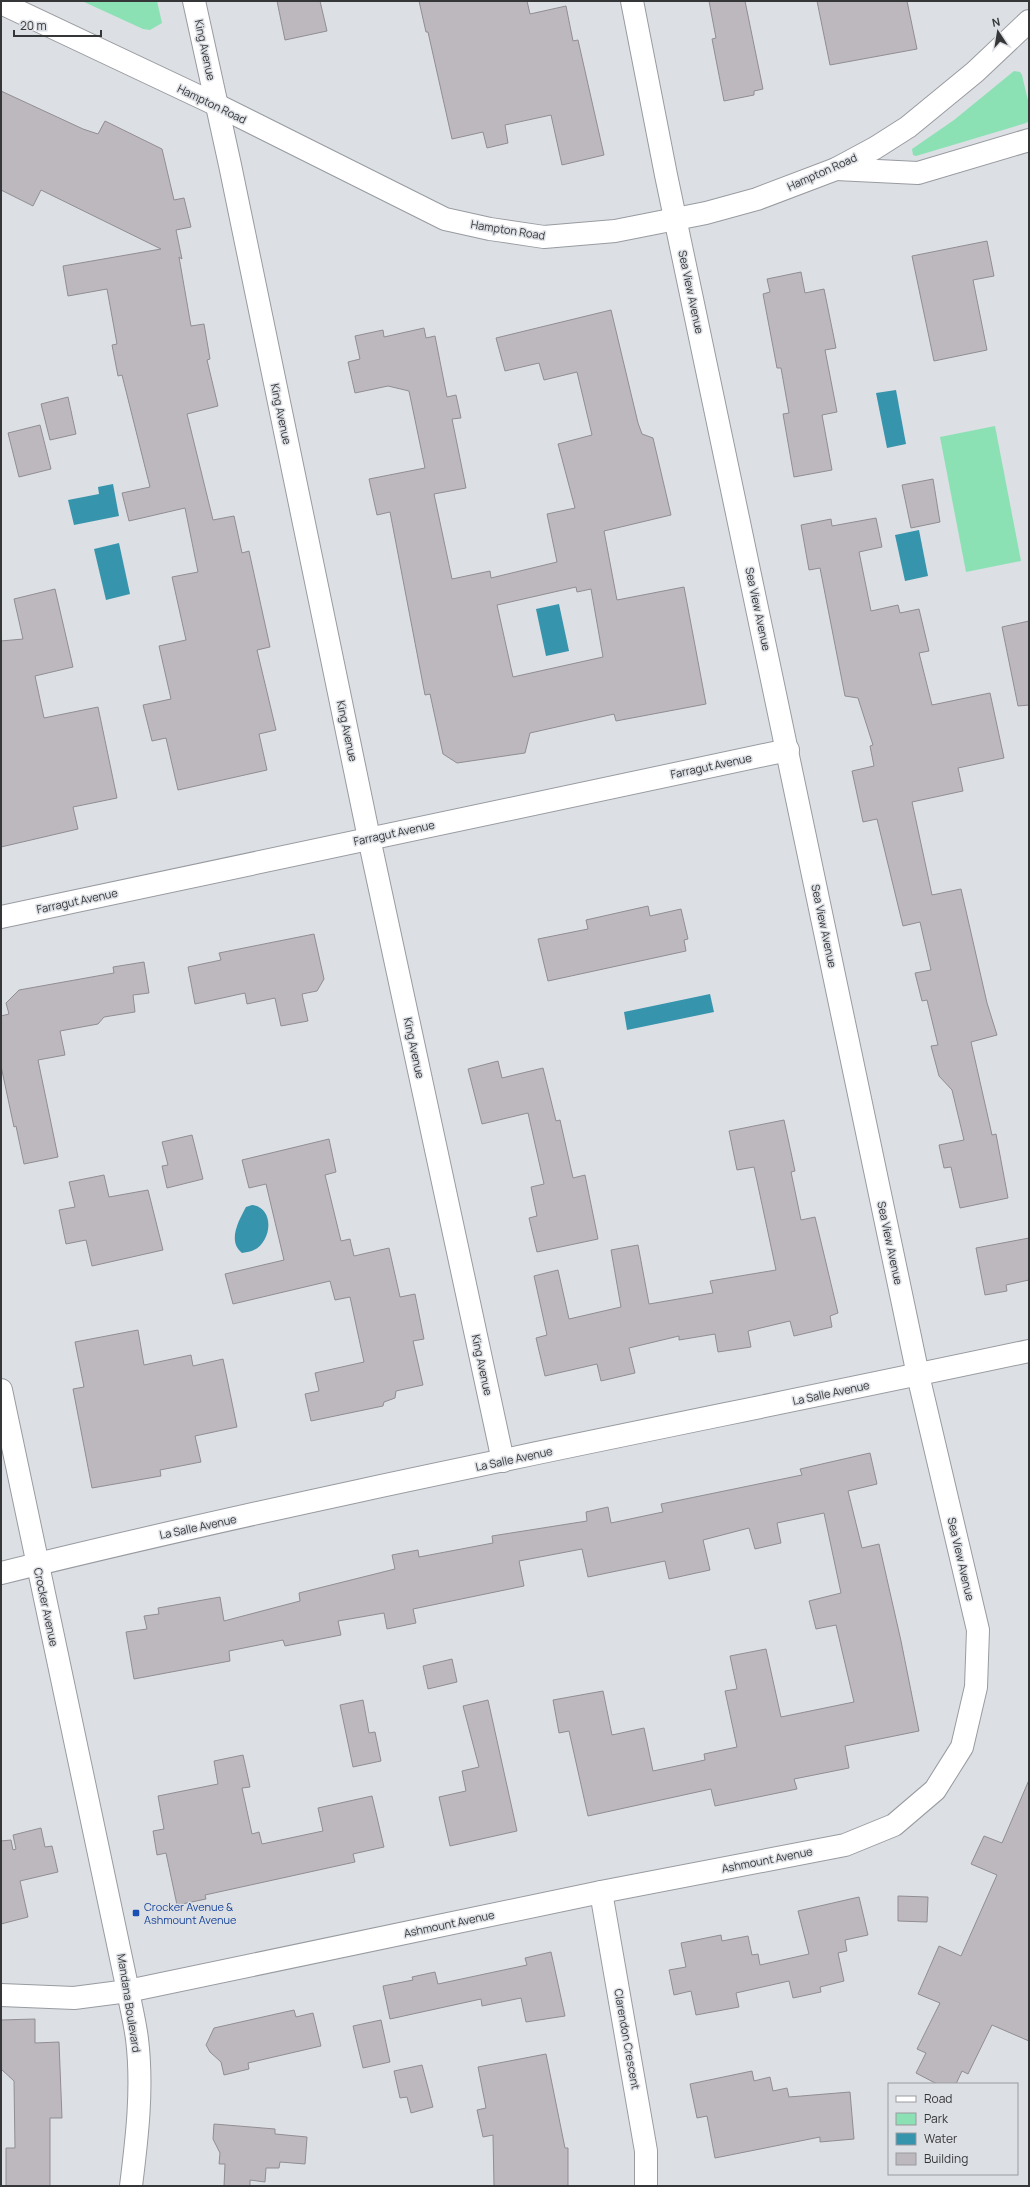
<svg xmlns="http://www.w3.org/2000/svg" width="1030" height="2187" viewBox="0 0 1030 2187" font-family="Manrope,sans-serif">
<rect width="100%" height="100%" fill="#dcdfe4"/>
<g fill="#8ce1b4">
<path d="M 82,1 L 157,1 L 162,23 L 150,30 L 143,29 Z"/>
<path d="M 1014,71 L 1020,72 L 1022,75 L 1029,105 L 1029,121 L 1026,123 L 916,156 L 913,155 L 912,149 L 954,120 Z"/>
<path d="M 995,426 L 1021,561 L 966,572 L 940,437 Z"/>
</g>
<g fill="#3794ad">
<path d="M 896,390 L 906,444 L 887,448 L 876,393 Z"/>
<path d="M 113,484 L 119,516 L 74,525 L 68,500 L 99,494 L 98,487 Z"/>
<path d="M 919,530 L 928,576 L 905,581 L 895,535 Z"/>
<path d="M 119,543 L 130,594 L 106,600 L 94,549 Z"/>
<path d="M 559,604 L 569,651 L 546,656 L 536,609 Z"/>
<path d="M 710,994 L 714,1012 L 627,1030 L 624,1012 Z"/>
<path d="M 252,1205 C 275,1208 272,1241 254,1250 C 250,1252 245,1252 242,1253 C 227,1241 239,1220 246,1207 Z"/>
</g>
<g fill="#bcb8bd" stroke="#918e93" fill-rule="evenodd">
<path d="M 277,1 L 320,1 L 327,31 L 285,40 Z"/>
<path d="M 419,1 L 527,1 L 530,14 L 566,6 L 573,41 L 578,40 L 604,155 L 562,165 L 551,115 L 505,125 L 508,143 L 487,148 L 483,132 L 452,139 L 428,32 L 426,32 Z"/>
<path d="M 709,1 L 745,1 L 763,89 L 754,91 L 754,95 L 724,101 L 712,39 L 716,38 Z"/>
<path d="M 817,1 L 907,1 L 917,49 L 830,65 Z"/>
<path d="M 1,91 L 83,129 L 98,134 L 105,121 L 162,149 L 174,200 L 184,198 L 191,227 L 176,230 L 182,259 L 179,257 L 191,326 L 204,324 L 210,359 L 207,360 L 218,406 L 187,414 L 213,520 L 234,516 L 242,553 L 249,551 L 270,647 L 257,650 L 276,730 L 259,734 L 267,770 L 178,790 L 166,738 L 152,741 L 143,705 L 171,699 L 159,646 L 186,640 L 172,577 L 198,572 L 185,508 L 129,521 L 122,493 L 150,487 L 122,375 L 118,376 L 112,345 L 117,344 L 107,289 L 68,296 L 63,266 L 161,249 L 41,190 L 33,206 L 1,190 Z"/>
<path d="M 987,241 L 994,276 L 973,280 L 987,350 L 934,361 L 912,256 Z"/>
<path d="M 801,272 L 805,293 L 824,289 L 836,348 L 825,350 L 837,412 L 822,415 L 832,470 L 794,477 L 783,414 L 789,413 L 781,368 L 777,368 L 763,294 L 770,292 L 767,279 Z"/>
<path d="M 611,310 L 638,423 L 642,434 L 653,438 L 671,515 L 604,531 L 617,600 L 684,587 L 706,704 L 616,721 L 614,714 L 530,733 L 525,753 L 457,763 L 443,754 L 430,694 L 425,695 L 390,512 L 377,515 L 369,479 L 425,468 L 409,391 L 388,386 L 355,393 L 348,362 L 360,359 L 355,336 L 383,330 L 384,337 L 424,328 L 426,338 L 435,336 L 447,397 L 456,395 L 461,418 L 452,419 L 466,488 L 434,494 L 452,579 L 490,571 L 491,578 L 557,562 L 547,514 L 575,508 L 558,444 L 592,435 L 577,372 L 544,380 L 539,363 L 505,371 L 496,338 ZM 576,587 L 577,592 L 591,589 L 603,657 L 513,677 L 497,605 Z"/>
<path d="M 68,397 L 76,434 L 50,440 L 41,404 Z"/>
<path d="M 40,425 L 51,469 L 19,477 L 8,433 Z"/>
<path d="M 933,479 L 940,522 L 911,528 L 902,485 Z"/>
<path d="M 876,518 L 882,547 L 859,552 L 871,611 L 898,605 L 900,613 L 919,609 L 929,651 L 919,653 L 932,705 L 990,693 L 1004,758 L 958,768 L 963,791 L 912,802 L 932,895 L 961,889 L 987,1003 L 997,1035 L 971,1042 L 992,1135 L 996,1134 L 1008,1198 L 960,1208 L 951,1167 L 944,1168 L 939,1145 L 964,1140 L 952,1090 L 939,1076 L 931,1046 L 938,1045 L 927,1000 L 922,1001 L 915,973 L 931,970 L 920,922 L 903,926 L 877,819 L 863,822 L 852,771 L 874,766 L 870,746 L 873,745 L 858,698 L 845,696 L 820,568 L 809,570 L 801,525 L 831,519 L 832,526 Z"/>
<path d="M 55,589 L 73,667 L 35,676 L 44,718 L 98,707 L 117,798 L 73,807 L 78,829 L 1,847 L 1,641 L 23,639 L 14,599 Z"/>
<path d="M 1029,621 L 1029,705 L 1018,706 L 1002,627 Z"/>
<path d="M 648,906 L 650,916 L 681,909 L 688,939 L 684,940 L 686,951 L 548,981 L 538,939 L 588,929 L 586,920 Z"/>
<path d="M 314,934 L 324,979 L 317,991 L 302,994 L 308,1021 L 281,1026 L 275,998 L 247,1004 L 245,993 L 195,1004 L 188,967 L 221,960 L 219,953 Z"/>
<path d="M 144,962 L 149,993 L 133,995 L 135,1012 L 104,1017 L 98,1024 L 60,1031 L 65,1055 L 38,1060 L 58,1157 L 24,1164 L 16,1126 L 14,1127 L 1,1066 L 1,1016 L 9,1014 L 6,1003 L 19,990 L 114,973 L 113,967 Z"/>
<path d="M 498,1061 L 502,1078 L 543,1068 L 556,1121 L 560,1120 L 573,1178 L 585,1175 L 598,1239 L 537,1252 L 529,1218 L 537,1216 L 531,1187 L 544,1184 L 528,1113 L 482,1124 L 468,1069 Z"/>
<path d="M 784,1120 L 795,1171 L 791,1172 L 801,1220 L 815,1217 L 838,1313 L 830,1316 L 832,1327 L 794,1336 L 790,1321 L 748,1331 L 751,1347 L 718,1352 L 715,1334 L 679,1340 L 679,1336 L 629,1348 L 635,1373 L 601,1381 L 597,1364 L 545,1376 L 536,1338 L 547,1335 L 534,1276 L 558,1270 L 569,1319 L 621,1307 L 611,1250 L 638,1245 L 649,1304 L 713,1293 L 710,1281 L 776,1270 L 754,1167 L 737,1170 L 729,1131 Z"/>
<path d="M 192,1135 L 203,1179 L 167,1188 L 162,1166 L 168,1165 L 162,1142 Z"/>
<path d="M 329,1139 L 336,1172 L 325,1175 L 341,1241 L 350,1239 L 354,1256 L 389,1248 L 400,1297 L 415,1294 L 424,1339 L 413,1341 L 423,1385 L 396,1391 L 395,1398 L 384,1402 L 383,1406 L 311,1421 L 305,1394 L 319,1391 L 315,1373 L 364,1362 L 350,1297 L 335,1300 L 330,1281 L 233,1304 L 225,1274 L 284,1260 L 266,1184 L 249,1188 L 242,1160 Z"/>
<path d="M 104,1175 L 109,1197 L 148,1190 L 163,1250 L 92,1266 L 86,1240 L 66,1244 L 59,1210 L 75,1207 L 69,1182 Z"/>
<path d="M 1029,1238 L 1029,1280 L 1006,1285 L 1007,1291 L 985,1295 L 976,1248 Z"/>
<path d="M 138,1330 L 144,1365 L 191,1355 L 193,1366 L 223,1359 L 237,1427 L 195,1436 L 201,1462 L 160,1470 L 161,1476 L 92,1488 L 73,1389 L 84,1387 L 75,1342 Z"/>
<path d="M 870,1453 L 877,1484 L 848,1491 L 862,1548 L 879,1544 L 901,1641 L 919,1731 L 845,1746 L 849,1768 L 794,1779 L 797,1789 L 715,1806 L 711,1789 L 588,1816 L 569,1731 L 559,1733 L 553,1700 L 603,1691 L 612,1735 L 644,1728 L 653,1771 L 705,1760 L 704,1754 L 737,1747 L 725,1691 L 737,1689 L 730,1656 L 766,1649 L 781,1717 L 854,1702 L 836,1625 L 816,1629 L 809,1601 L 841,1593 L 824,1513 L 777,1523 L 781,1543 L 755,1549 L 749,1528 L 703,1540 L 710,1570 L 669,1579 L 665,1561 L 588,1577 L 582,1549 L 519,1561 L 524,1586 L 413,1609 L 416,1623 L 387,1629 L 384,1613 L 338,1621 L 341,1635 L 285,1646 L 283,1640 L 229,1651 L 230,1661 L 134,1679 L 126,1632 L 147,1629 L 144,1616 L 159,1614 L 158,1608 L 220,1597 L 224,1621 L 300,1601 L 299,1593 L 395,1569 L 392,1555 L 418,1550 L 419,1557 L 493,1543 L 492,1536 L 587,1521 L 586,1512 L 608,1507 L 611,1523 L 663,1512 L 661,1504 L 802,1475 L 800,1469 Z"/>
<path d="M 452,1659 L 457,1682 L 428,1689 L 423,1666 Z"/>
<path d="M 363,1700 L 369,1733 L 375,1732 L 381,1761 L 353,1767 L 340,1705 Z"/>
<path d="M 488,1700 L 517,1831 L 450,1846 L 439,1797 L 466,1791 L 462,1771 L 479,1767 L 463,1706 Z"/>
<path d="M 243,1755 L 250,1787 L 242,1788 L 252,1834 L 259,1832 L 262,1844 L 323,1831 L 318,1808 L 372,1796 L 384,1847 L 353,1854 L 355,1862 L 205,1895 L 206,1899 L 177,1905 L 166,1853 L 157,1855 L 153,1831 L 164,1829 L 158,1796 L 218,1784 L 214,1761 Z"/>
<path d="M 1029,1780 L 1029,2041 L 992,2025 L 968,2074 L 962,2071 L 956,2084 L 937,2084 L 916,2073 L 926,2053 L 917,2049 L 940,2003 L 918,1994 L 939,1946 L 961,1956 L 997,1875 L 971,1864 L 984,1836 L 1002,1843 Z"/>
<path d="M 41,1828 L 45,1847 L 52,1846 L 58,1872 L 20,1881 L 28,1917 L 1,1924 L 1,1841 L 11,1840 L 13,1850 L 16,1849 L 13,1835 Z"/>
<path d="M 898,1896 L 928,1897 L 927,1922 L 898,1921 Z"/>
<path d="M 859,1897 L 868,1935 L 845,1940 L 847,1951 L 838,1953 L 844,1981 L 820,1987 L 821,1992 L 793,1998 L 789,1981 L 736,1993 L 739,2007 L 696,2015 L 691,1991 L 674,1995 L 669,1970 L 686,1967 L 681,1943 L 721,1935 L 722,1941 L 748,1936 L 752,1955 L 758,1954 L 760,1965 L 809,1954 L 798,1911 Z"/>
<path d="M 551,1952 L 565,2016 L 526,2022 L 521,1998 L 482,2006 L 481,1999 L 390,2019 L 383,1986 L 413,1980 L 412,1977 L 435,1972 L 438,1984 L 527,1965 L 525,1958 Z"/>
<path d="M 294,2010 L 296,2017 L 313,2013 L 321,2046 L 248,2063 L 249,2069 L 224,2075 L 221,2062 L 210,2052 L 206,2045 L 214,2028 Z"/>
<path d="M 35,2019 L 35,2043 L 59,2042 L 62,2118 L 50,2118 L 50,2186 L 6,2186 L 6,2148 L 15,2148 L 14,2081 L 1,2069 L 1,2020 Z"/>
<path d="M 381,2020 L 390,2062 L 363,2068 L 353,2026 Z"/>
<path d="M 546,2054 L 565,2148 L 568,2148 L 568,2186 L 494,2186 L 493,2135 L 483,2137 L 477,2110 L 486,2108 L 478,2067 Z"/>
<path d="M 422,2065 L 433,2107 L 411,2113 L 407,2097 L 400,2098 L 394,2071 Z"/>
<path d="M 752,2071 L 754,2081 L 770,2077 L 773,2091 L 787,2088 L 789,2097 L 850,2092 L 854,2139 L 820,2142 L 820,2137 L 715,2158 L 707,2116 L 697,2118 L 690,2084 Z"/>
<path d="M 214,2124 L 275,2129 L 275,2134 L 307,2137 L 305,2164 L 280,2162 L 279,2168 L 266,2168 L 265,2182 L 250,2180 L 250,2186 L 224,2186 L 225,2164 L 219,2164 L 220,2153 L 213,2139 Z"/>
</g>
<g fill="none" stroke-linecap="round" stroke-linejoin="round">
<defs>
<g id="street">
<path d="M 194,1 L 230,165 L 369,838 L 503,1461"/>
<path d="M 836,169 L 918,173 L 1029,140"/>
<path d="M 1,917 L 788,750"/>
<path d="M 1,1573 C 341,1489 686,1424 1029,1351"/>
<path d="M 601,1892 L 646,2151 L 646,2186"/>
<path d="M 1,1995 L 74,1998 L 128,1991 L 601,1892 L 845,1845 L 894,1825 L 935,1790 L 962,1747 L 976,1687 L 978,1630 L 918,1375 L 666,175 L 632,1"/>
</g>
<g id="secondary">
<path d="M 1,3 L 217,105 L 445,219 L 490,229 L 544,237 L 615,231 L 706,213 L 757,199 L 836,169 L 875,148 L 908,127 L 975,72 L 1029,21"/>
<path d="M 1,1390 L 128,1991 C 131,2007 135,2023 137,2039 C 143,2088 137,2138 131,2186"/>
</g>
</defs>
<use href="#street" stroke="#989ba0" stroke-width="24"/>
<use href="#secondary" stroke="#989ba0" stroke-width="24"/>
<use href="#street" stroke="#fff" stroke-width="22"/>
<use href="#secondary" stroke="#fff" stroke-width="22"/>
</g>
<rect fill="#1a4fb4" stroke="#dcdfe4" stroke-width="1.5" x="132" y="1909" width="8" height="8" rx="2"/>
<g text-anchor="middle" stroke-width="3" stroke-linejoin="round" paint-order="stroke">
<g font-size="11" fill="#353638" stroke="#dcdfe4">
<text transform="translate(205 50) rotate(78)" y="4">King Avenue</text>
<text transform="translate(212 104) rotate(26)" y="4">Hampton Road</text>
<text transform="translate(822 172) rotate(-24)" y="4">Hampton Road</text>
<text transform="translate(508 230) rotate(9)" y="4">Hampton Road</text>
<text transform="translate(691 292) rotate(78)" y="4">Sea View Avenue</text>
<text transform="translate(281 414) rotate(78)" y="4">King Avenue</text>
<text transform="translate(758 609) rotate(78)" y="4">Sea View Avenue</text>
<text transform="translate(347 731) rotate(78)" y="4">King Avenue</text>
<text transform="translate(711 766) rotate(-12)" y="4">Farragut Avenue</text>
<text transform="translate(394 833) rotate(-12)" y="4">Farragut Avenue</text>
<text transform="translate(77 901) rotate(-12)" y="4">Farragut Avenue</text>
<text transform="translate(824 926) rotate(78)" y="4">Sea View Avenue</text>
<text transform="translate(414 1048) rotate(78)" y="4">King Avenue</text>
<text transform="translate(890 1243) rotate(78)" y="4">Sea View Avenue</text>
<text transform="translate(482 1365) rotate(78)" y="4">King Avenue</text>
<text transform="translate(831 1393) rotate(-12)" y="4">La Salle Avenue</text>
<text transform="translate(514 1459) rotate(-12)" y="4">La Salle Avenue</text>
<text transform="translate(198 1527) rotate(-12)" y="4">La Salle Avenue</text>
<text transform="translate(961 1559) rotate(77)" y="4">Sea View Avenue</text>
<text transform="translate(46 1607) rotate(78)" y="4">Crocker Avenue</text>
<text transform="translate(767 1860) rotate(-11)" y="4">Ashmount Avenue</text>
<text transform="translate(449 1924) rotate(-12)" y="4">Ashmount Avenue</text>
<text transform="translate(129 2003) rotate(81)" y="4">Mandana Boulevard</text>
<text transform="translate(627 2039) rotate(80)" y="4">Clarendon Crescent</text>
</g>
<g font-size="11" fill="#164399" stroke="#dcdfe4" text-anchor="start">
<text x="144" y="1911">Crocker Avenue &amp;<tspan x="144" dy="13">Ashmount Avenue</tspan></text>
</g>
</g>
<rect width="1030" height="2187" fill="none" stroke="#353638" stroke-width="4"/>
<rect x="888" y="2083" width="130" height="92" fill="#dcdfe4" stroke="#999b9f"/>
<rect x="896" y="2096" width="20" height="6" fill="#ffffff" stroke="#999b9f"/>
<text x="924" y="2103" font-size="12" fill="#353638">Road</text>
<rect x="896" y="2113" width="20" height="12" fill="#8ce1b4" stroke="#999b9f"/>
<text x="924" y="2123" font-size="12" fill="#353638">Park</text>
<rect x="896" y="2133" width="20" height="12" fill="#3794ad" stroke="#999b9f"/>
<text x="924" y="2143" font-size="12" fill="#353638">Water</text>
<rect x="896" y="2153" width="20" height="12" fill="#bcb8bd" stroke="#999b9f"/>
<text x="924" y="2163" font-size="12" fill="#353638">Building</text>
<g transform="translate(998 32) rotate(348)" stroke="#dcdfe4" stroke-width="3" paint-order="stroke">
<path d="M0-3L7 15L0 10L-7 15Z" fill="#353638"/>
<text y="-6" font-size="11" font-weight="bold" text-anchor="middle" fill="#353638">N</text>
</g>
<path d="M14 30v6h87v-6" fill="none" stroke="#353638" stroke-width="2"/>
<text x="20" y="30" font-size="12" fill="#353638" stroke="#dcdfe4" stroke-width="3" paint-order="stroke">20 m</text>
</svg>
